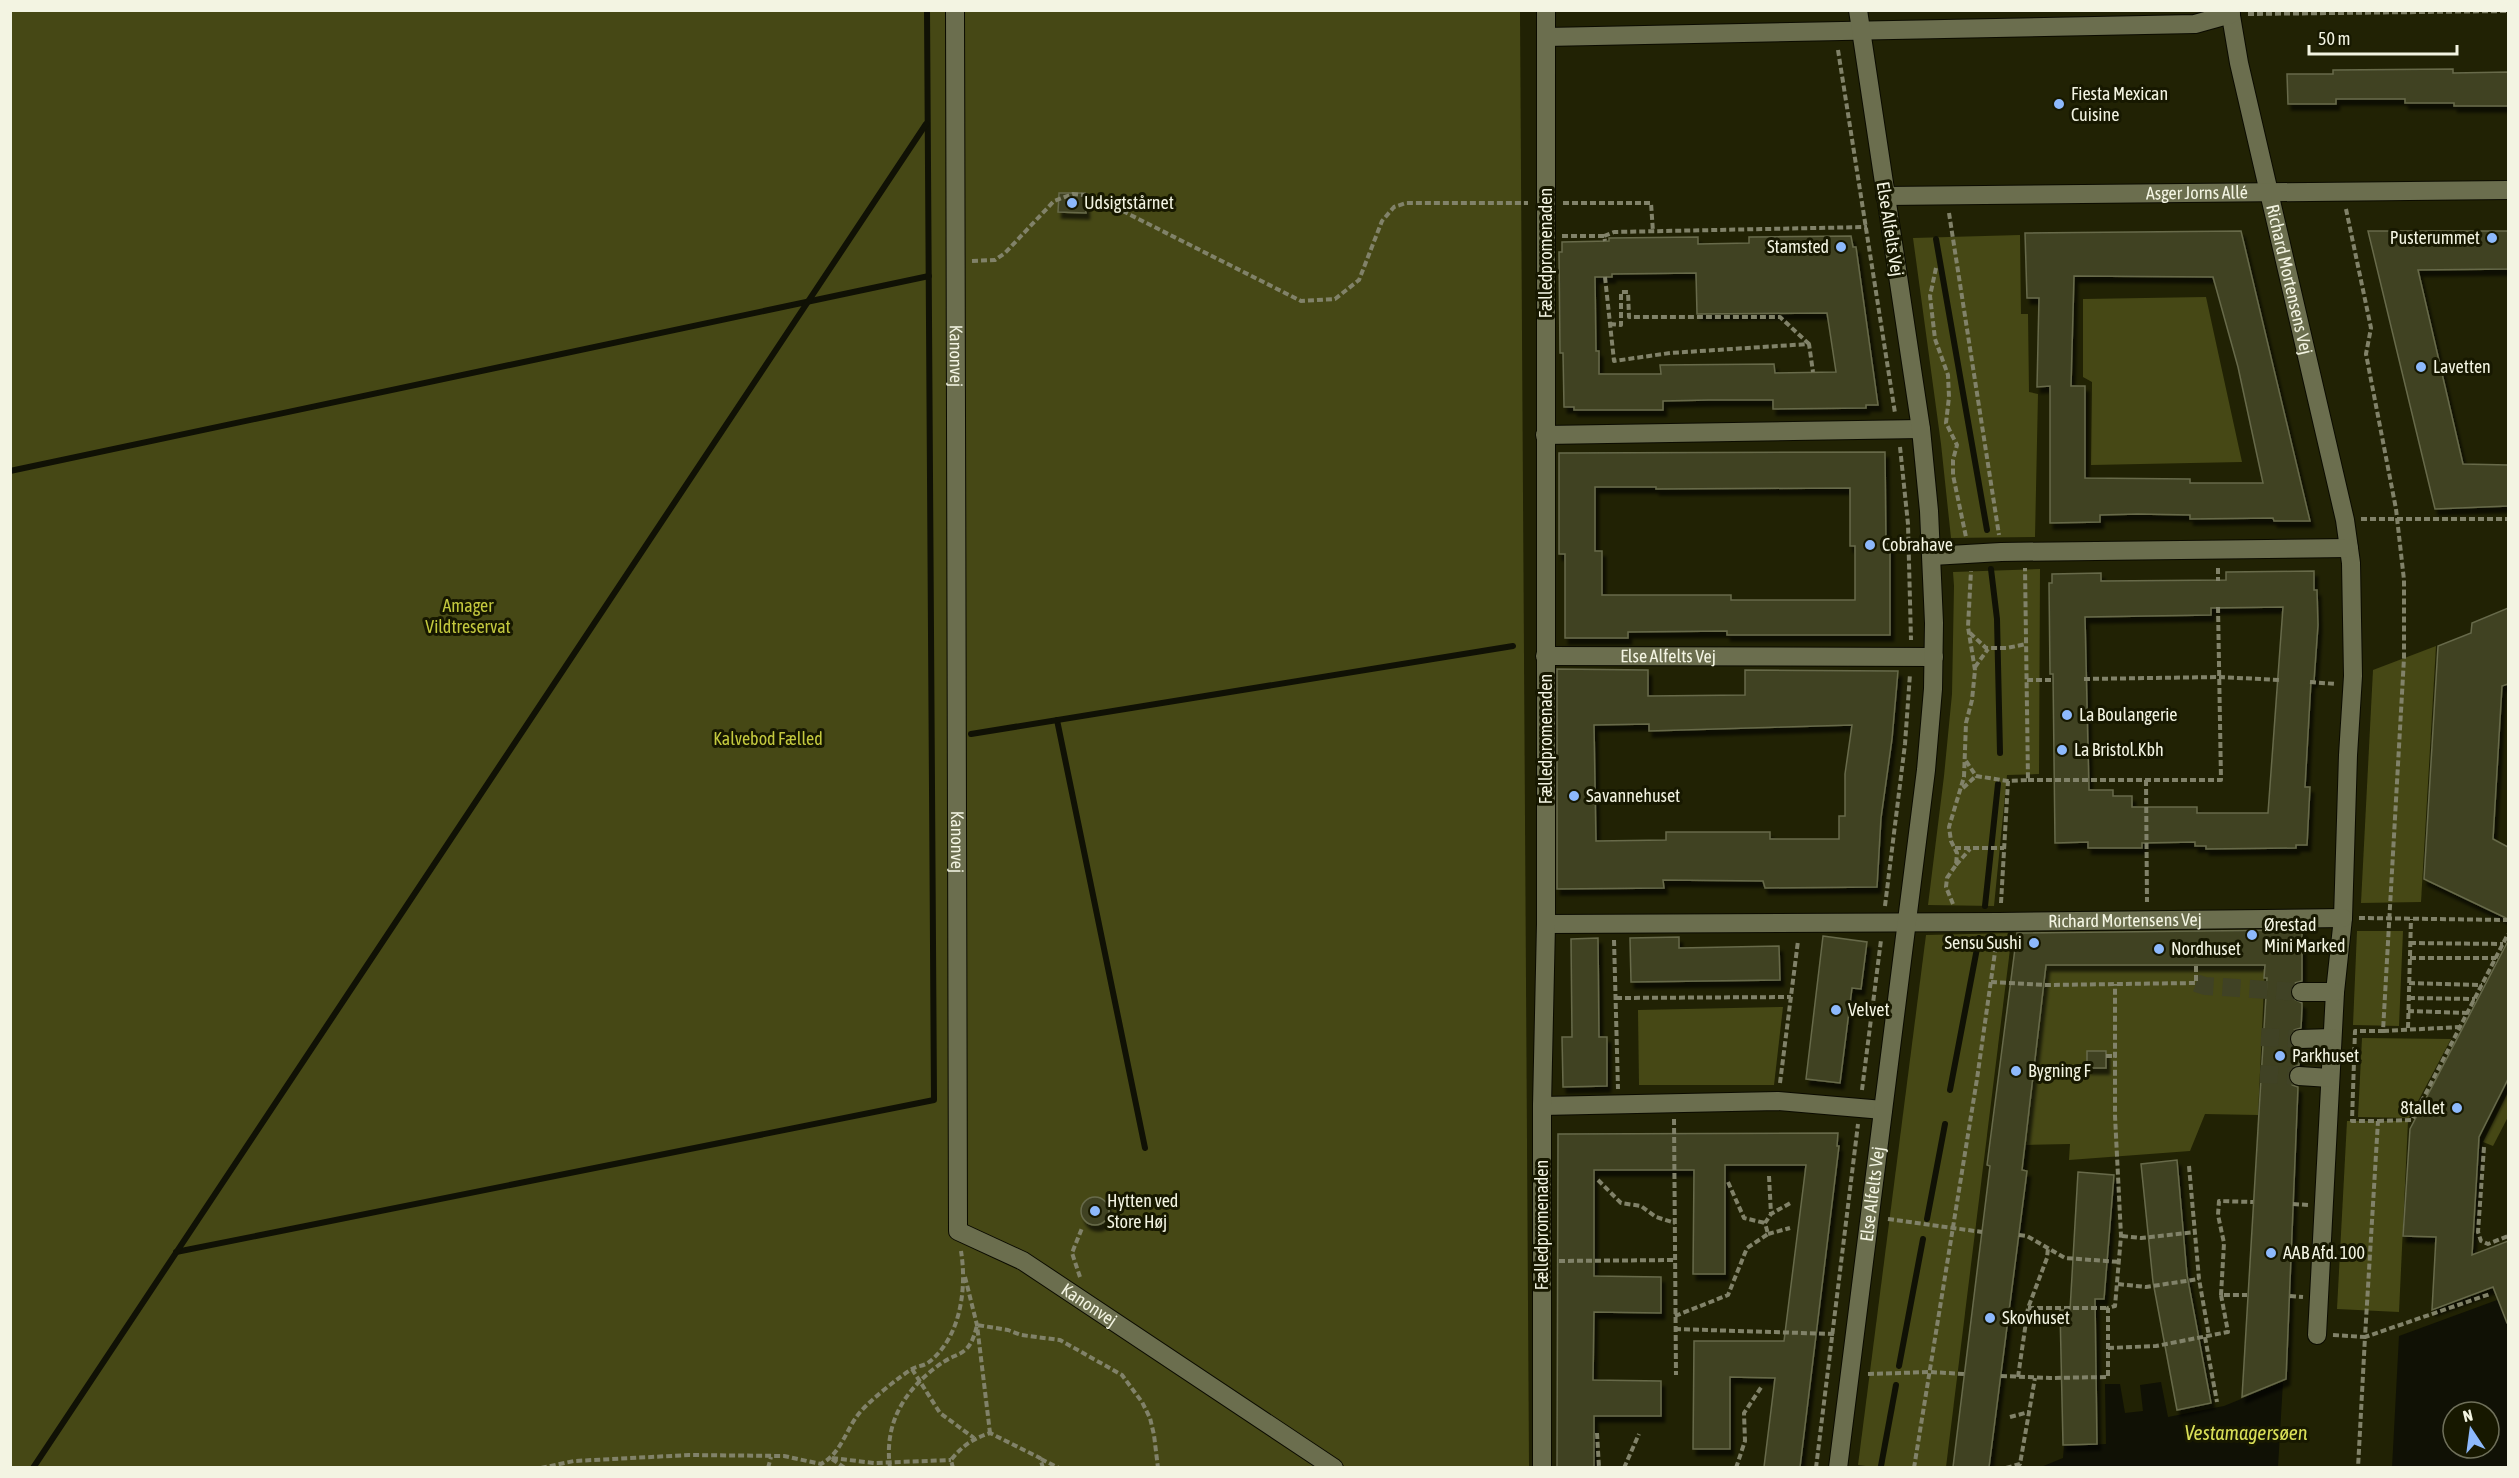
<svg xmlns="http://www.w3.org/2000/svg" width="2519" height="1478" viewBox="0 0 2519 1478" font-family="'Asap Condensed',sans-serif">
<defs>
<filter id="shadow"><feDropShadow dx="3.5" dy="6" stdDeviation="1.5" flood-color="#0009"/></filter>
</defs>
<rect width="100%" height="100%" fill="#212204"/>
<g fill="#464815">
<path d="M 10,11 L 1520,11 L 1529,1467 L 11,1467 Z"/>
<path d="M 2020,235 L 2021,314 L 2028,314 L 2029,392 L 2038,394 L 2035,537 L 1951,538 L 1941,444 L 1913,238 Z"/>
<path d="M 2206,297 L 2242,462 L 2091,465 L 2092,382 L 2083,377 L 2083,299 Z"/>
<path d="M 2040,569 L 2039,774 L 2007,775 L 1994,906 L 1928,905 L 1944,776 L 1952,694 L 1954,586 L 1953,572 Z"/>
<path d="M 2436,646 L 2421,902 L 2361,903 L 2373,670 Z"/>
<path d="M 2357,931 L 2403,931 L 2399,1026 L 2353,1025 Z"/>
<path d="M 2012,933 L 1946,1467 L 1881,1468 L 1858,1465 L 1926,935 Z"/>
<path d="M 2046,965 L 2265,965 L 2258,1115 L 2205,1114 L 2190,1151 L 2069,1160 L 2070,1144 L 2025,1145 Z"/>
<path d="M 1783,1007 L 1774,1085 L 1639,1085 L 1638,1010 Z"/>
<path d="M 2362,1038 L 2451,1039 L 2409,1118 L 2358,1117 Z"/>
<path d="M 2508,1092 L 2508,1117 L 2493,1146 L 2483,1142 Z"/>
<path d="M 2347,1121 L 2408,1121 L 2399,1312 L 2337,1309 Z"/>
</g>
<g fill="#101105" fill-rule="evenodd">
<path d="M 2508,1296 L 2508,1467 L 2392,1468 L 2399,1336 ZM 2453,1412 L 2489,1412 L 2489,1448 L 2453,1448 Z"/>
<path d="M 2161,1382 L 2168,1417 L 2224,1406 L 2283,1382 L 2278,1467 L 2041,1467 L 2063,1458 L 2064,1446 L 2106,1444 L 2105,1384 L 2120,1384 L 2125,1413 L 2143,1411 L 2140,1385 Z"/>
</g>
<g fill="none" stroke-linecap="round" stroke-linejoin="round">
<g stroke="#101105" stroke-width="6">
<path d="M 1936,239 L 1987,530"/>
<path d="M 10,471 L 929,276"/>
<path d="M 1991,569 L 1997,619 L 2000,753"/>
<path d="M 1057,720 L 1145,1148"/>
<path d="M 971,734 L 1513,646"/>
<path d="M 1985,906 L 1998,784"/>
<path d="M 1950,1090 L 1979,938"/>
<path d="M 1927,1219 L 1945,1124"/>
<path d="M 176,1252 L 934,1100 L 927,10"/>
<path d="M 1899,1366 L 1923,1239"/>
<path d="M 1881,1466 L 1896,1385"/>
<path d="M 33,1468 L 926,124"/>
</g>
</g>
<g fill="#404224" stroke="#676a4a" stroke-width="1.5" fill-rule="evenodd" filter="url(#shadow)">
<path d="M 2453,69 L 2453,73 L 2508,72 L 2508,106 L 2454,106 L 2454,103 L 2405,103 L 2405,99 L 2336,99 L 2336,104 L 2288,104 L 2287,74 L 2333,74 L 2333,70 Z"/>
<path d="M 1059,193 L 1085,193 L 1086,213 L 1058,212 Z"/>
<path d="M 2241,231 L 2310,521 L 2274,521 L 2273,518 L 2190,519 L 2190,515 L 2138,514 L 2100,515 L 2100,522 L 2050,523 L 2050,386 L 2037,387 L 2039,298 L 2027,298 L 2025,233 ZM 2074,276 L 2213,277 L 2238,367 L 2263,483 L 2190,483 L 2190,479 L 2085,478 L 2085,386 L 2071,386 Z"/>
<path d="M 2368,231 L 2508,231 L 2508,269 L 2418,270 L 2463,464 L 2508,465 L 2508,506 L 2435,509 Z"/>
<path d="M 1851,236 L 1853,247 L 1856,247 L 1878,405 L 1866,405 L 1866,408 L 1773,409 L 1773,400 L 1709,400 L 1663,401 L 1663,410 L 1574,410 L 1574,407 L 1564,407 L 1563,353 L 1560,353 L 1559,252 L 1562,252 L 1562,242 L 1609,241 L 1609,238 L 1698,237 L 1698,244 L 1749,243 L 1749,237 ZM 1696,273 L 1697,314 L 1827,313 L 1836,372 L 1775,373 L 1774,364 L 1660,365 L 1661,374 L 1599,374 L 1599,351 L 1596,351 L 1595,277 L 1612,277 L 1612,274 Z"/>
<path d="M 1885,452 L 1886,544 L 1890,544 L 1890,635 L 1727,635 L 1727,631 L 1628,632 L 1628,638 L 1565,638 L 1565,554 L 1559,554 L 1559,453 ZM 1595,487 L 1656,487 L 1656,489 L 1850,488 L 1850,546 L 1855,546 L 1855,600 L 1731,600 L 1731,595 L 1602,595 L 1602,551 L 1595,551 Z"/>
<path d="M 2314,571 L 2314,590 L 2317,590 L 2318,625 L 2314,681 L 2311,681 L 2305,787 L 2310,787 L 2307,845 L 2296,845 L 2296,848 L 2206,849 L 2206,846 L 2195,846 L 2195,842 L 2142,843 L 2142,848 L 2088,848 L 2088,842 L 2055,843 L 2053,674 L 2050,674 L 2049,583 L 2052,583 L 2052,574 L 2101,573 L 2101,581 L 2226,580 L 2226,572 ZM 2283,607 L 2268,813 L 2197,813 L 2197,807 L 2132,807 L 2132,796 L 2113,796 L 2113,790 L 2089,790 L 2085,617 L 2211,615 L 2211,608 Z"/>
<path d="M 2508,608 L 2508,684 L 2502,686 L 2493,839 L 2508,847 L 2508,919 L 2424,879 L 2438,646 L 2471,633 L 2472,623 Z"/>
<path d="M 1557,669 L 1648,670 L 1648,696 L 1745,695 L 1745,670 L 1898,671 L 1892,739 L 1881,818 L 1877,887 L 1765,888 L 1763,881 L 1663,880 L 1664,888 L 1557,889 ZM 1649,724 L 1649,731 L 1852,725 L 1845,774 L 1845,816 L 1839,816 L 1839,839 L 1770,839 L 1770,832 L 1666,832 L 1666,840 L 1596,841 L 1594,725 Z"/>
<path d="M 2302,930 L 2302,981 L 2295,983 L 2290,991 L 2292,998 L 2302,1003 L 2302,1008 L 2301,1028 L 2294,1030 L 2289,1039 L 2291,1045 L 2300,1050 L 2299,1065 L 2290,1069 L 2288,1076 L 2292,1085 L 2298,1087 L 2286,1379 L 2242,1397 L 2267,978 L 2264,978 L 2265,965 L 2046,965 L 2022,1170 L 2027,1171 L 1989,1467 L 1953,1467 L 1990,1166 L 1987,1165 L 2017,933 Z"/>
<path d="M 1823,936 L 1867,942 L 1861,989 L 1852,988 L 1840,1083 L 1806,1079 Z"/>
<path d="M 1679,937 L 1679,948 L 1779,946 L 1780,980 L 1631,982 L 1630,938 Z"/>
<path d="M 1598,938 L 1599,1037 L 1607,1037 L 1607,1086 L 1563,1087 L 1562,1037 L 1572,1037 L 1571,939 Z"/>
<path d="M 2508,941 L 2508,1079 L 2479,1137 L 2472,1255 L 2508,1241 L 2508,1323 L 2507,1323 L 2493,1287 L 2432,1310 L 2436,1237 L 2403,1236 L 2410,1129 Z"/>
<rect x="2087" y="1051" width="19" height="17"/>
<path d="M 1838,1133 L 1837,1146 L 1839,1146 L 1800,1467 L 1764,1467 L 1775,1378 L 1730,1377 L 1730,1449 L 1693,1449 L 1694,1341 L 1784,1341 L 1806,1165 L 1725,1165 L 1725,1274 L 1693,1274 L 1694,1170 L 1594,1170 L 1594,1276 L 1661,1277 L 1661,1313 L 1594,1312 L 1593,1380 L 1661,1381 L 1661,1416 L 1594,1416 L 1594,1467 L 1557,1467 L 1558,1134 Z"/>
<path d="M 2177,1160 L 2187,1275 L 2211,1403 L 2177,1410 L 2153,1282 L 2141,1164 Z"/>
<path d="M 2078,1172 L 2114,1175 L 2104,1299 L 2095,1299 L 2097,1444 L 2063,1445 L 2060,1310 L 2070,1310 Z"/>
<circle cx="1095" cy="1211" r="14"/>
</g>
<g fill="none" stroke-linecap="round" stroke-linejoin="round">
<g stroke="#404225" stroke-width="18" stroke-dasharray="18 9" stroke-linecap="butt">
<path d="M 2196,983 L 2205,986 L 2301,992"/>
<path d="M 2261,1037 L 2300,1039"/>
<path d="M 2260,1074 L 2299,1076"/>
</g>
<defs>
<g id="minor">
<path id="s1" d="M 955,10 L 958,1231 L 1023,1261 L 1334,1468"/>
<path id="s2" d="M 2230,10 L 2239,63 L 2345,520 L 2351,563 L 2353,676 L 2348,755 L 2343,918 L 2335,992 L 2317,1335"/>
<path d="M 1546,37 L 2195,24 L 2231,14"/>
<path id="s3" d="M 1885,196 L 2508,190"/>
<path d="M 1545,435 L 1921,429"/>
<path d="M 1932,556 L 2001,552 L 2349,548"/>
<path id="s4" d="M 1545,656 L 1934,657"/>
<path id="s5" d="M 1546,924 L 1999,922 L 2343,918"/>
<path d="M 2301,992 L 2335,992"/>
<path d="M 2300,1039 L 2332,1038"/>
<path d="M 2299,1076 L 2330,1078"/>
<path d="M 1542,1106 L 1778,1101 L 1883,1110"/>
<path d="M 1542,1468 L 1542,1106 L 1546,924 L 1546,10"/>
<path id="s6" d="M 1838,1468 L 1926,770 L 1933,689 L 1934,623 L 1929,511 L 1921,429 L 1858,10"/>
</g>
</defs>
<use href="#minor" stroke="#0b0b00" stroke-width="20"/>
<g stroke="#818269" stroke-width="4" stroke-dasharray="6 3" stroke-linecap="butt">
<path d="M 2248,14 L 2508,11"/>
<path d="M 1838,50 L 1895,413"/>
<path d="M 1563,203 L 1651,203 L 1653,232"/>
<path d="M 2346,209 L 2371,328 L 2366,354 L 2396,509 L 2404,580 L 2404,658 L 2383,1031 L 2355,1031 L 2352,1121 L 2378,1121 L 2365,1337 L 2490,1294"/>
<path d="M 1949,213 L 1999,535"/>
<path d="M 1562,236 L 1604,236 L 1605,241"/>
<path d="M 1604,236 L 1614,232 L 1867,227"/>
<path d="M 972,261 L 995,260 L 1005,253 L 1054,201 L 1073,194 L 1093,196 L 1301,301 L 1335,299 L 1359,280 L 1382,221 L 1394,207 L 1406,203 L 1528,203"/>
<path d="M 1936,268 L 1930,296 L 1935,339 L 1948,375 L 1949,397 L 1946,423 L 1957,445 L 1953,460 L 1953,475 L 1966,537"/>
<path d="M 1605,277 L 1614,361 L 1670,353 L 1809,344 L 1813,372"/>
<path d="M 1610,324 L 1621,325 L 1621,292 L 1628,292 L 1629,317 L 1780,317 L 1809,344"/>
<path d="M 1900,447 L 1908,524 L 1911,640"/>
<path d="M 2361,519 L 2508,519"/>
<path d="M 2218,568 L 2218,581"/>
<path d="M 1970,633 L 1986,648 L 2007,648 L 2026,644"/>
<path d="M 1975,667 L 1988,649"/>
<path d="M 2084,679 L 2219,677 L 2280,680"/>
<path d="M 2027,680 L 2054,680"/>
<path d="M 2310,682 L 2336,684"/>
<path d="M 1966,761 L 1976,776 L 2008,781"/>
<path d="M 2028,780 L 2221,780 L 2218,606"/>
<path d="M 2146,780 L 2147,902"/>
<path d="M 1963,788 L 1976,776"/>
<path d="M 1955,848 L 2004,848"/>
<path d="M 1956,865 L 1970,849"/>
<path d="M 2001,903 L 2008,781 L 2028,780 L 2025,568"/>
<path d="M 1953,904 L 1946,887 L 1947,878 L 1956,865 L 1957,853 L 1951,841 L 1949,827 L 1964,777 L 1966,723 L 1972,700 L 1975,670 L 1968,627 L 1971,571"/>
<path d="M 1885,906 L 1905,744 L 1910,674"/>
<path d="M 2359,918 L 2508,920"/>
<path d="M 1614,940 L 1618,1089"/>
<path d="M 2410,943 L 2503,944"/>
<path d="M 2410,958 L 2496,958"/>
<path d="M 1991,982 L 2045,985 L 2196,983 L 2196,965"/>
<path d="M 2409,983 L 2482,985"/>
<path d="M 1616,998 L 1791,997"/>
<path d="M 2409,998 L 2475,999"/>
<path d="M 2408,1011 L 2467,1013"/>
<path d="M 2408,1028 L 2411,919"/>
<path d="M 2383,1031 L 2460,1027"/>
<path d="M 2106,1056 L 2116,1056"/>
<path d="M 1780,1083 L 1798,941"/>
<path d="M 1862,1090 L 1881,940"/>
<path d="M 1674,1119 L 1676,1375"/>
<path d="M 2378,1121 L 2412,1120 L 2508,934"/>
<path d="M 2484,1147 L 2478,1232 L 2481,1241 L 2488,1244 L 2508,1236"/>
<path d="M 2189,1166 L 2199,1279 L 2209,1336"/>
<path d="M 1769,1176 L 1771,1214"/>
<path d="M 1598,1180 L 1621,1203 L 1641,1206 L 1656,1217 L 1675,1223"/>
<path d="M 1728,1182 L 1744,1218 L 1765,1223"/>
<path d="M 2293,1204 L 2308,1205"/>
<path d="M 1888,1219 L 1982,1232"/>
<path d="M 1768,1234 L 1790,1228"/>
<path d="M 2019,1235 L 2027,1236 L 2065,1258 L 2120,1262"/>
<path d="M 2122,1236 L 2141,1238 L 2196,1232"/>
<path d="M 1559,1261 L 1675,1260"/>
<path d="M 965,1277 L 977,1325 L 990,1433"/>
<path d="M 1080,1277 L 1072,1253 L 1082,1228"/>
<path d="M 2118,1284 L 2146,1287 L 2199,1279"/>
<path d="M 2221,1295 L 2224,1243 L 2218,1215 L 2219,1201 L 2253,1202"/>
<path d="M 2290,1296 L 2303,1297"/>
<path d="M 2028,1308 L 2108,1308"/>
<path d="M 1675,1316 L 1728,1295 L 1747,1248 L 1768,1234 L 1765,1223 L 1771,1214 L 1792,1202"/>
<path d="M 1675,1329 L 1834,1334"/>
<path d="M 2333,1335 L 2365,1337 L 2358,1468"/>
<path d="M 2205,1337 L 2217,1402"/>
<path d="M 2108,1348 L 2156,1346 L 2228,1332 L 2221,1295 L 2247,1295"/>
<path d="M 912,1369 L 940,1413 L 974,1438"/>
<path d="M 1868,1374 L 1930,1372 L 1964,1374"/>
<path d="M 2001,1376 L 2050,1378 L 2108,1377 L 2108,1308 L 2115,1306 L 2121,1236 L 2115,1116 L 2115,984"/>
<path d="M 2018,1377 L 2028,1308 L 2047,1258 L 2048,1248"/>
<path d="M 2010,1417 L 2029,1412"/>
<path d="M 1597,1433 L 1599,1468"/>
<path d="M 832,1458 L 874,1463 L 951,1460"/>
<path d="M 832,1459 L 845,1468"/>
<path d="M 1041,1459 L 1059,1468"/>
<path d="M 541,1468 L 574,1461 L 689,1455 L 784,1456 L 821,1464 C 843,1452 846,1427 862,1410 C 872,1399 900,1376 912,1369 C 917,1366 924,1366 929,1362 C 961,1337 967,1288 961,1251"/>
<path d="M 768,1468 L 771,1457"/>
<path d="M 890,1468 C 884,1426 902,1393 935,1368 C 958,1349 969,1360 977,1325 L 1008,1330 L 1021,1335 L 1060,1340 L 1122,1375 L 1142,1402 L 1150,1418 L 1154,1435 L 1158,1468"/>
<path d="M 953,1468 L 951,1460 C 962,1446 972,1439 990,1433 L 1040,1458 L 1043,1468"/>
<path d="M 1624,1468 L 1639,1434"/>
<path d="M 1736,1468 L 1745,1441 L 1744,1413 L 1762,1386"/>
<path d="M 1816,1468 L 1858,1124"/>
<path d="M 1914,1468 L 1977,1079 L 1997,938"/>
<path d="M 2006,1468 L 2020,1464 L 2035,1378"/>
</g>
<use href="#minor" stroke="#6b6e4e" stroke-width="18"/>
</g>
<g fill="#8db9fc" stroke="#171800" stroke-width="2">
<circle cx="2059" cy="104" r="6"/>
<circle cx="1072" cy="203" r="6"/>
<circle cx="2492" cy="238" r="6"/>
<circle cx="1841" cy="247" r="6"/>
<circle cx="2421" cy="367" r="6"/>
<circle cx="1870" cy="545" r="6"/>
<circle cx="2067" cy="715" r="6"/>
<circle cx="2062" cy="750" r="6"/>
<circle cx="1574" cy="796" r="6"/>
<circle cx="2252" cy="935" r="6"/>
<circle cx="2034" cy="943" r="6"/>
<circle cx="2159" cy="949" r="6"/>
<circle cx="1836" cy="1010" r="6"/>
<circle cx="2280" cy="1056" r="6"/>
<circle cx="2016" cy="1071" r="6"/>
<circle cx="2457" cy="1108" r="6"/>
<circle cx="1095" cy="1211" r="6"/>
<circle cx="2271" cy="1253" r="6"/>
<circle cx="1990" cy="1318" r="6"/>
</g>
<g text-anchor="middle" stroke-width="6" stroke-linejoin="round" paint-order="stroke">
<g font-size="18" fill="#f3f4e2" stroke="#171800" text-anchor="start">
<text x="2071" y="100">Fiesta Mexican<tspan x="2071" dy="21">Cuisine</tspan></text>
<text x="1084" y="209">Udsigtstårnet</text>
<text x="2480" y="244" text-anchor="end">Pusterummet</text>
<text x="1829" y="253" text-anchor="end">Stamsted</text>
<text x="2433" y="373">Lavetten</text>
<text x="1882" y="551">Cobrahave</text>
<text x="2079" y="721">La Boulangerie</text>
<text x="2074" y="756">La Bristol.Kbh</text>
<text x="1586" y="802">Savannehuset</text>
<text x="2264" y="931">Ørestad<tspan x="2264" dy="21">Mini Marked</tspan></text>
<text x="2022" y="949" text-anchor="end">Sensu Sushi</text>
<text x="2171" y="955">Nordhuset</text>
<text x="1848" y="1016">Velvet</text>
<text x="2292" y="1062">Parkhuset</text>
<text x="2028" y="1077">Bygning F</text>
<text x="2445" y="1114" text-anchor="end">8tallet</text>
<text x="1107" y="1207">Hytten ved<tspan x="1107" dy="21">Store Høj</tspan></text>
<text x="2283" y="1259">AAB Afd. 100</text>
<text x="2002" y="1324">Skovhuset</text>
</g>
<g font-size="18" fill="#f3f4e2" stroke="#171800">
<text dy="6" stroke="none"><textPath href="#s3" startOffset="312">Asger Jorns Allé</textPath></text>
<text transform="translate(1890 229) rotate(81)" y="6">Else Alfelts Vej</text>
<text transform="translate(1546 253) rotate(-90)" y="6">Fælledpromenaden</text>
<text dy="6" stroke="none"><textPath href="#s2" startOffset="276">Richard Mortensens Vej</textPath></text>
<text dy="6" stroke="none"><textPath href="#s1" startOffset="346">Kanonvej</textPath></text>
<text dy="6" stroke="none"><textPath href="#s4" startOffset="123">Else Alfelts Vej</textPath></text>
<text transform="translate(1546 739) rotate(-90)" y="6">Fælledpromenaden</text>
<text dy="6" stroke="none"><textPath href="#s1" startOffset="832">Kanonvej</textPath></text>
<text dy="6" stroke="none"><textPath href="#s5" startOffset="579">Richard Mortensens Vej</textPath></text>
<text dy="6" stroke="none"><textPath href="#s6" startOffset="276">Else Alfelts Vej</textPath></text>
<text transform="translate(1542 1225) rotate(-90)" y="6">Fælledpromenaden</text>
<text dy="6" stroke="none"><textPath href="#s1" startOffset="1372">Kanonvej</textPath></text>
</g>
<g font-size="18" fill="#c4c93e" stroke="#171800">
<text x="468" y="612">Amager<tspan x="468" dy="21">Vildtreservat</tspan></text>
<text x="768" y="745">Kalvebod Fælled</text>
</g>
<g font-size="20" font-style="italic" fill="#dae058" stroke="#171800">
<text x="2246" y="1440">Vestamagersøen</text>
</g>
</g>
<rect width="2519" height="1478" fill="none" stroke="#f3f4e2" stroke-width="24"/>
<g transform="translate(2471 1430) rotate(347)"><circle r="28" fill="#171800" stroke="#6f705a" stroke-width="1.5"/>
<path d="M0-4.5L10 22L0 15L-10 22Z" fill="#8db9fc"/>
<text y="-9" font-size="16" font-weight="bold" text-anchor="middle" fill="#f3f4e2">N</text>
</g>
<path d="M2309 45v9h148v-9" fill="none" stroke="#f3f4e2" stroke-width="3"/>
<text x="2318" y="45" font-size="18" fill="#f3f4e2" stroke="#171800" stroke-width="4.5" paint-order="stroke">50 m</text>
</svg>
